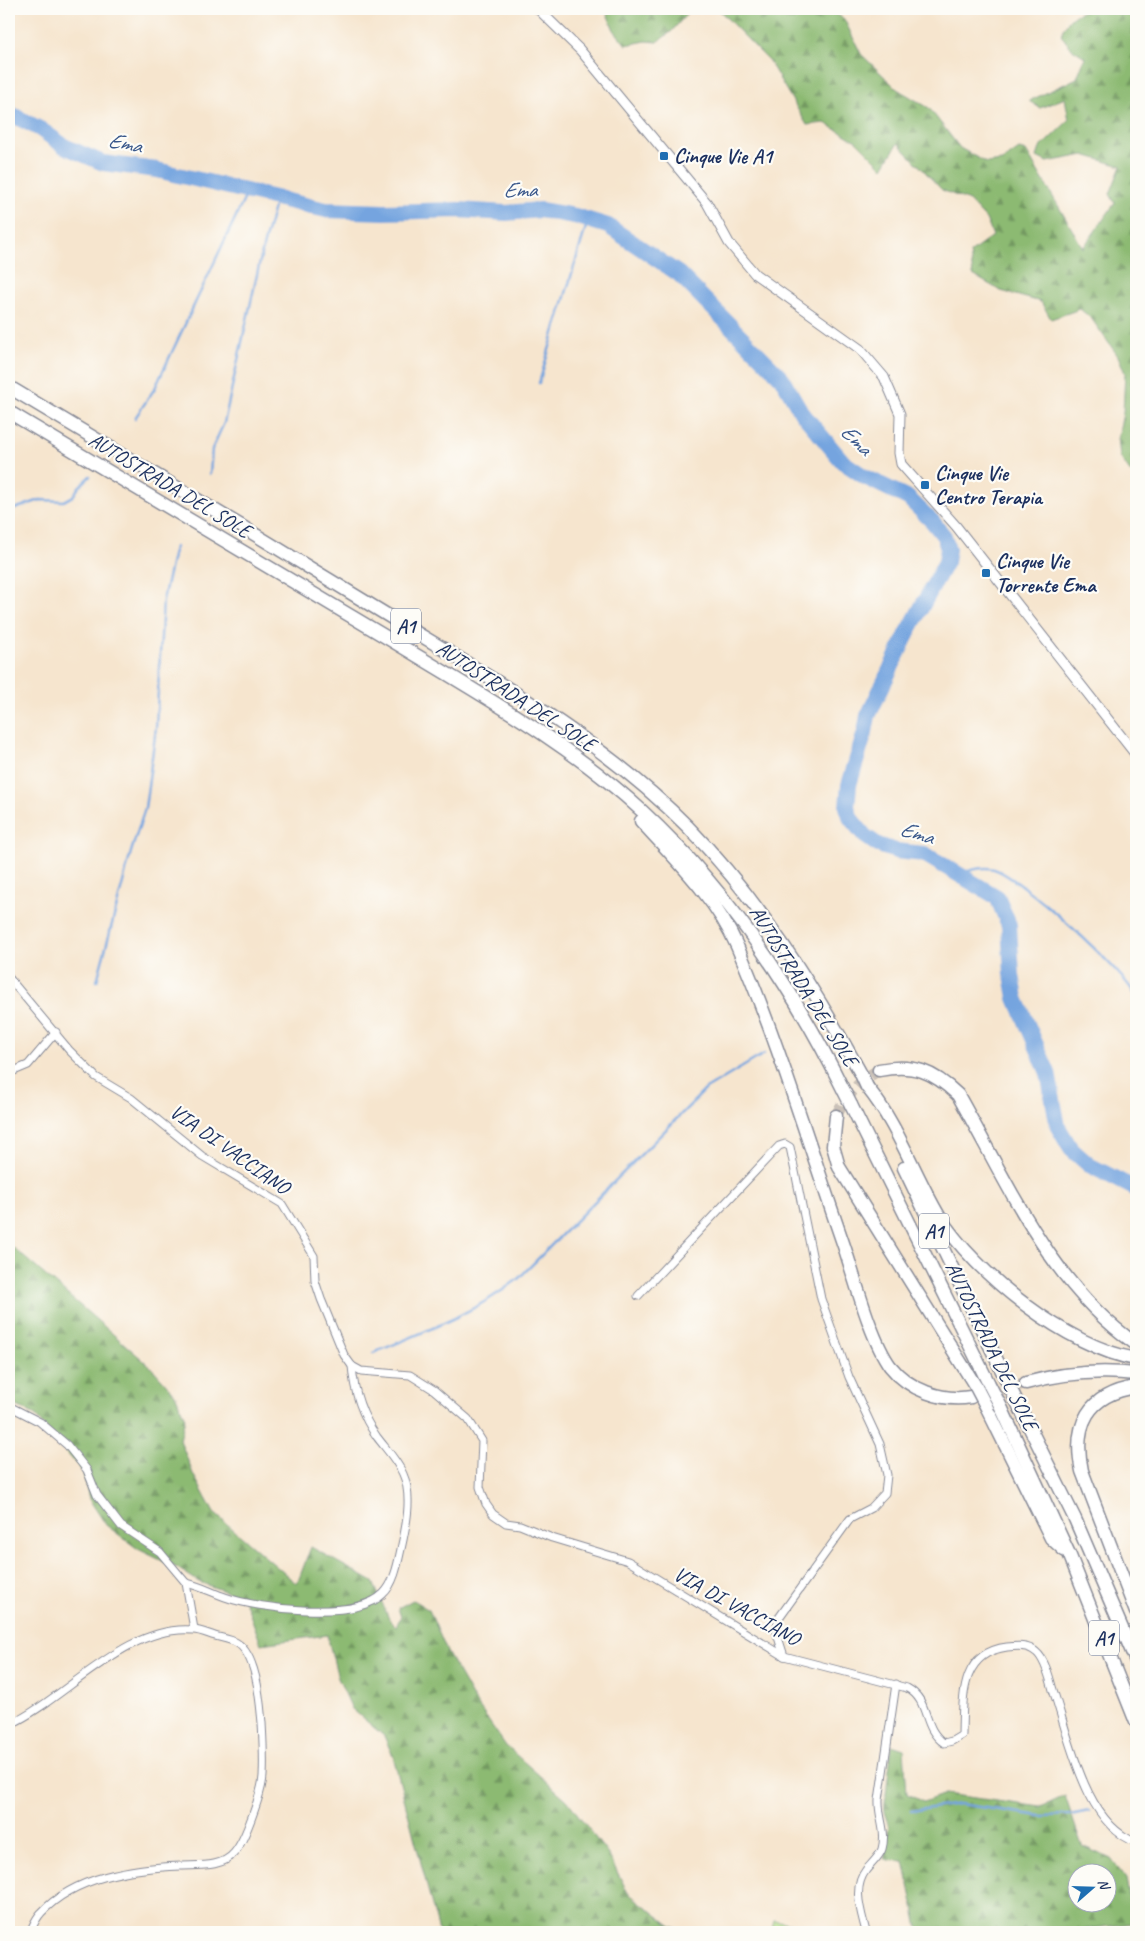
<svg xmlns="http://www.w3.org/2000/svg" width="1145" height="1941" viewBox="0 0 1145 1941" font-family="Caveat,sans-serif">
<defs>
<pattern id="forest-firs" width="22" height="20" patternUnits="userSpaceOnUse" patternTransform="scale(1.25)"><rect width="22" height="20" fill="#8cba72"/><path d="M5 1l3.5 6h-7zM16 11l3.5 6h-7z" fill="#729861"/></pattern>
</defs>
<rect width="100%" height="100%" fill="#fdfcf7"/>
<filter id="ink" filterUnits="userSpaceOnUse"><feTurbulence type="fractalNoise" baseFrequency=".02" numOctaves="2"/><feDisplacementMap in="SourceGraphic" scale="10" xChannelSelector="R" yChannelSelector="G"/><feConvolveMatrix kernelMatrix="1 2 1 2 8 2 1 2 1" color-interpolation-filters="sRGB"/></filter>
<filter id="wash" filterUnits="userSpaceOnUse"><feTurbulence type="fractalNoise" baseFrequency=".0096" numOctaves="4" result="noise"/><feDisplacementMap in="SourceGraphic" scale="20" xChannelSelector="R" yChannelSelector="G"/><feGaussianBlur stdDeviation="1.12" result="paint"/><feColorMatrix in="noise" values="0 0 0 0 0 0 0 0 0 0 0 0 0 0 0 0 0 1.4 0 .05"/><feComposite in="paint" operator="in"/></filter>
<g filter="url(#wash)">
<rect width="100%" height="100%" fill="#f6e5ce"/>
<g fill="url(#forest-firs)" stroke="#547468" fill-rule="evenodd">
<path d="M 605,9 L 691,9 L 671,32 L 657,42 L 646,41 L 626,45 L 614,30 Z"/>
<path d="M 718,9 L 828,9 L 844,19 L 861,54 L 897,89 L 929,108 L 960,148 L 987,163 L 1002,161 L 1019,149 L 1026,151 L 1083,248 L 1115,203 L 1110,194 L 1121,166 L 1084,155 L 1047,162 L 1037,157 L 1040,148 L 1069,120 L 1065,98 L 1040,108 L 1029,101 L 1077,78 L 1085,57 L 1071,48 L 1061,35 C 1072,1 1107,9 1136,9 L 1136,469 L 1131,473 L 1120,457 L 1118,438 L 1123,413 L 1125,373 L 1118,356 L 1091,318 L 1080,309 L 1051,319 L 1041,302 L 1001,291 L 973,275 L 970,253 L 993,236 L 986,219 L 969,201 L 942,190 L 898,143 L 883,168 L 856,141 L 825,123 L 807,125 L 769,61 Z"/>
<path d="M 9,1244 L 151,1367 L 175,1394 L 185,1418 L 180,1440 L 193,1474 L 214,1513 L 297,1584 L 311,1547 L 373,1582 L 389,1619 L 396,1626 L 401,1617 L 398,1608 L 413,1600 L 429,1610 L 448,1654 L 474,1700 L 506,1746 L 567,1800 L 609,1856 L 628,1893 L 670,1925 L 684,1932 L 439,1932 L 393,1756 L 384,1736 L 352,1709 L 338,1678 L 327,1635 L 261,1644 L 244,1598 L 199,1582 L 179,1569 L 138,1549 L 106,1525 L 89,1499 L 83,1472 L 34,1414 L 9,1402 Z"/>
<path d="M 892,1745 L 904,1749 L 907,1794 L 923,1802 L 945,1794 L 1041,1807 L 1065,1796 L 1082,1846 L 1111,1859 L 1126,1879 L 1134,1923 L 1065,1932 L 922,1932 L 918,1927 L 904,1861 L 884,1860 L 889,1826 L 884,1812 ZM 1078,1874 L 1108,1874 L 1108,1904 L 1078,1904 Z"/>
</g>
<path fill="#b0da85" stroke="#668472" d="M 774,1920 L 814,1928 L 814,1932 L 771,1932 Z"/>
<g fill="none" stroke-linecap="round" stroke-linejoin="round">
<g stroke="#75a4df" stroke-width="2.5">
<path d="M 539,383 L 588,220"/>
<path d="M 135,418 L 155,388 L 248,191"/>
<path d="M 210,474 L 212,449 L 224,423 L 264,243 L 276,200"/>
<path d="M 9,511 L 40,500 L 64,501 L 73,496 L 79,487 L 90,476"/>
<path d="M 956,875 C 968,871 981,866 994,869 C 1020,877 1127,973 1136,997"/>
<path d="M 97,981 L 131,852 L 145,808 L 156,728 L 163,600 L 175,547"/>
<path d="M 373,1353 C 424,1332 475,1313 518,1279 L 706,1089 L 764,1054"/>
<path d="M 911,1811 L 959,1804 L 1040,1816 L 1070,1815 L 1089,1811"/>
</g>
<path stroke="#75a4df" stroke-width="16" d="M 9,113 L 40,129 L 64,146 L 103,163 L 157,170 L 326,210 L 384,212 L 458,210 L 506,213 L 540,210 L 575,216 L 608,226 L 679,274 L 781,377 L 802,413 L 843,462 L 865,477 L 908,498 L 932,521 L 944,536 L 948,549 L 946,562 L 908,632 L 868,716 L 865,732 L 849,785 L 847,807 L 851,819 L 865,836 L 878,845 L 896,851 L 924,854 L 997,897 L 1009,925 L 1012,975 L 1016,998 L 1048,1073 L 1058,1127 L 1071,1149 L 1089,1165 L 1136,1189"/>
</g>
</g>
<g filter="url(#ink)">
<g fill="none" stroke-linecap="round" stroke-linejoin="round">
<g stroke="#cac1b8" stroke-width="12" stroke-dasharray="12 6" stroke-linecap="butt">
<path d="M 836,1116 C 846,1096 859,1081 879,1070"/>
<path d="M 984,1394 L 1026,1383"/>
</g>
<defs>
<g id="minor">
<path d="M 9,978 L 69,1050 L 96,1077 L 131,1098 L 202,1156 L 282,1204 L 314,1256 L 315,1281 L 321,1299 L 344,1355 L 352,1366 L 361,1371 L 410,1375 L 434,1390 L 468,1419 L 482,1441 L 480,1487 L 486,1504 L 493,1514 L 506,1523 L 520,1525 L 552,1538 L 628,1561 L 784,1656 L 907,1688 C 931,1701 921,1727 944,1743 L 952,1741 L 962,1735 C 963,1697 960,1653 1007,1647 C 1017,1646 1028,1645 1036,1652 C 1045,1659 1050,1679 1053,1690 C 1069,1736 1085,1825 1136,1842"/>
<path d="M 9,1073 L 28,1065 L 56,1032"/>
<path d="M 638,1296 L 779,1146 L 785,1144 L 790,1147 L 821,1299 L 849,1377 L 880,1444 L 887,1475 L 885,1493 L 871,1508 L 850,1519 L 778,1619 L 777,1634 L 784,1656"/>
<path d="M 9,1406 L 40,1422 L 67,1445 L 87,1470 L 97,1495 L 121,1526 L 160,1552 L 186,1583 L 194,1629"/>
<path d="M 186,1583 C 200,1586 211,1592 225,1597 C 258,1609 356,1621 383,1594 C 394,1584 398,1563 401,1549 C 406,1527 413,1496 403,1474 C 397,1460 386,1449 377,1437 C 362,1416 354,1392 352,1366"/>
<path d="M 9,1725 C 67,1698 126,1624 193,1630 C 200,1630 208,1634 215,1636 C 222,1638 231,1639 237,1643 C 257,1655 260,1702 262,1723 C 263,1740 264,1759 263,1776 C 262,1792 245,1841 234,1853 C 222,1868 197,1865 181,1866 C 133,1868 75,1876 41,1913 C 36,1918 33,1926 30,1932"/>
<path d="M 866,1932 C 861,1911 852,1888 866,1870 C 871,1864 880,1856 882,1849 C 887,1831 878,1817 879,1800 L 896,1684"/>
</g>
<path id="tertiary" d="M 538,9 L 580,50 L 707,203 L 729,243 L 755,274 L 860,349 L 884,377 L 900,414 L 899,453 L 901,464 L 956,526 L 1136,755"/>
<g id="motorway">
<path d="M 9,387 C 137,463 265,540 392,618 C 496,681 602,740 688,827 C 758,899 813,986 861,1074"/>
<path d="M 9,412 C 141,492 274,569 406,649 C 487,698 572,746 642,811 C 727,890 793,987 844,1091"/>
<path d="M 641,821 C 675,859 716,898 737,946 C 779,1043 809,1146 844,1246 C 855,1279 871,1340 890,1366 C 909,1390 942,1402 971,1397"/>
<path d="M 879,1070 C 913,1063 933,1071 958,1095 C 1008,1183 1050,1284 1136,1344"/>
<path d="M 867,1087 C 898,1125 914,1174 939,1216 C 975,1274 1069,1348 1136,1359"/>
<path d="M 851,1105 L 989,1384"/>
<path d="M 836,1116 L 833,1146 L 839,1167 L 976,1387"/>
<path d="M 904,1168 L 1004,1375"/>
<path d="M 1026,1383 C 1062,1373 1099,1370 1136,1374"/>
<path d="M 1136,1387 C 1088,1394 1072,1425 1082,1471 L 1136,1612"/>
<path d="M 1016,1400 L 1075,1519 L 1136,1661"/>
<path d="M 1001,1407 L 1070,1556 L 1136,1722"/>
<path d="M 987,1408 L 1051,1538 L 1064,1550"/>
</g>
</defs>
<use href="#minor" stroke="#888a96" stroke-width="9"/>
<use href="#tertiary" stroke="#888a96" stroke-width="11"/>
<use href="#motorway" stroke="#888a96" stroke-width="15"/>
<use href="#minor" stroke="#fff" stroke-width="7"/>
<use href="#tertiary" stroke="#fff" stroke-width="9"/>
<use href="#motorway" stroke="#fff" stroke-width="12"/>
<defs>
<g id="motorway-bridge">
<path d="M 861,1074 L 867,1087"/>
<path d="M 844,1091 L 851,1105"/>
<path d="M 1004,1375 L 1016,1400"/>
<path d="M 989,1384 L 1001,1407"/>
<path d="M 976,1387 L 987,1408"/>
</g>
</defs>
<use href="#motorway-bridge" stroke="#888a96" stroke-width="15" stroke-linecap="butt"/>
<use href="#motorway-bridge" stroke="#fff" stroke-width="12"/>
</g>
</g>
<g fill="#1f6fb2" stroke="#fdfcf7" stroke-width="2">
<rect x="659" y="151" width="10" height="10" rx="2.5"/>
<rect x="920" y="480" width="10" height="10" rx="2.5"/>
<rect x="981" y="568" width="10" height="10" rx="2.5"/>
</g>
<g text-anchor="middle" stroke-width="4.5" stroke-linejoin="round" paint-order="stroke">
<g fill="#fdfcf7" stroke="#5f6c8c" stroke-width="1">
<rect x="391" y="608.5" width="30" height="35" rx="4"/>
<rect x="919" y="1213.5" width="30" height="35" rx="4"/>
<rect x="1089" y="1620.5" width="30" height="35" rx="4"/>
</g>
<g font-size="20" font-weight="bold" fill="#1b2f5e">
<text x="406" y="633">A1</text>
<text x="934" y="1238">A1</text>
<text x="1104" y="1645">A1</text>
</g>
<g font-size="21" font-weight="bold" fill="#1b2f5e" stroke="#fdfcf7" text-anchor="start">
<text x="674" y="163">Cinque Vie A1</text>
<text x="935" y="480">Cinque Vie<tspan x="935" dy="24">Centro Terapia</tspan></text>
<text x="996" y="568">Cinque Vie<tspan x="996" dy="24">Torrente Ema</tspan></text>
</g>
<g font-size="21" fill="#1b2f5e" stroke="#fdfcf7">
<text transform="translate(170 485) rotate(31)" y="7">AUTOSTRADA DEL SOLE</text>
<text transform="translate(516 696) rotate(33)" y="7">AUTOSTRADA DEL SOLE</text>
<text transform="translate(804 986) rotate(58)" y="7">AUTOSTRADA DEL SOLE</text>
<text transform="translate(230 1149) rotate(35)" y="7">VIA DI VACCIANO</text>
<text transform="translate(992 1346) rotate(64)" y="7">AUTOSTRADA DEL SOLE</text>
<text transform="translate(737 1606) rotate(29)" y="7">VIA DI VACCIANO</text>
</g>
<g font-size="22" font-style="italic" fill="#3a588b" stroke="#fdfcf7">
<text transform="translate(125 142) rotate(11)" y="8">Ema</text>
<text transform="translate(520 189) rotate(-1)" y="8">Ema</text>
<text transform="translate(857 439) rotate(44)" y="8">Ema</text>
<text transform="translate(917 832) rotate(16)" y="8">Ema</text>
</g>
</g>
<rect width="1145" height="1941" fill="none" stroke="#fdfcf7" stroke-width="30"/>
<g transform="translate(1092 1888) rotate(70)"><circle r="24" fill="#fdfcf7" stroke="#a3aaba"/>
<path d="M0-4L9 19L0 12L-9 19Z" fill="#1f6fb2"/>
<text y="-8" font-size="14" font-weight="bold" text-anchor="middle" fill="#1b2f5e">N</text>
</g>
</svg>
